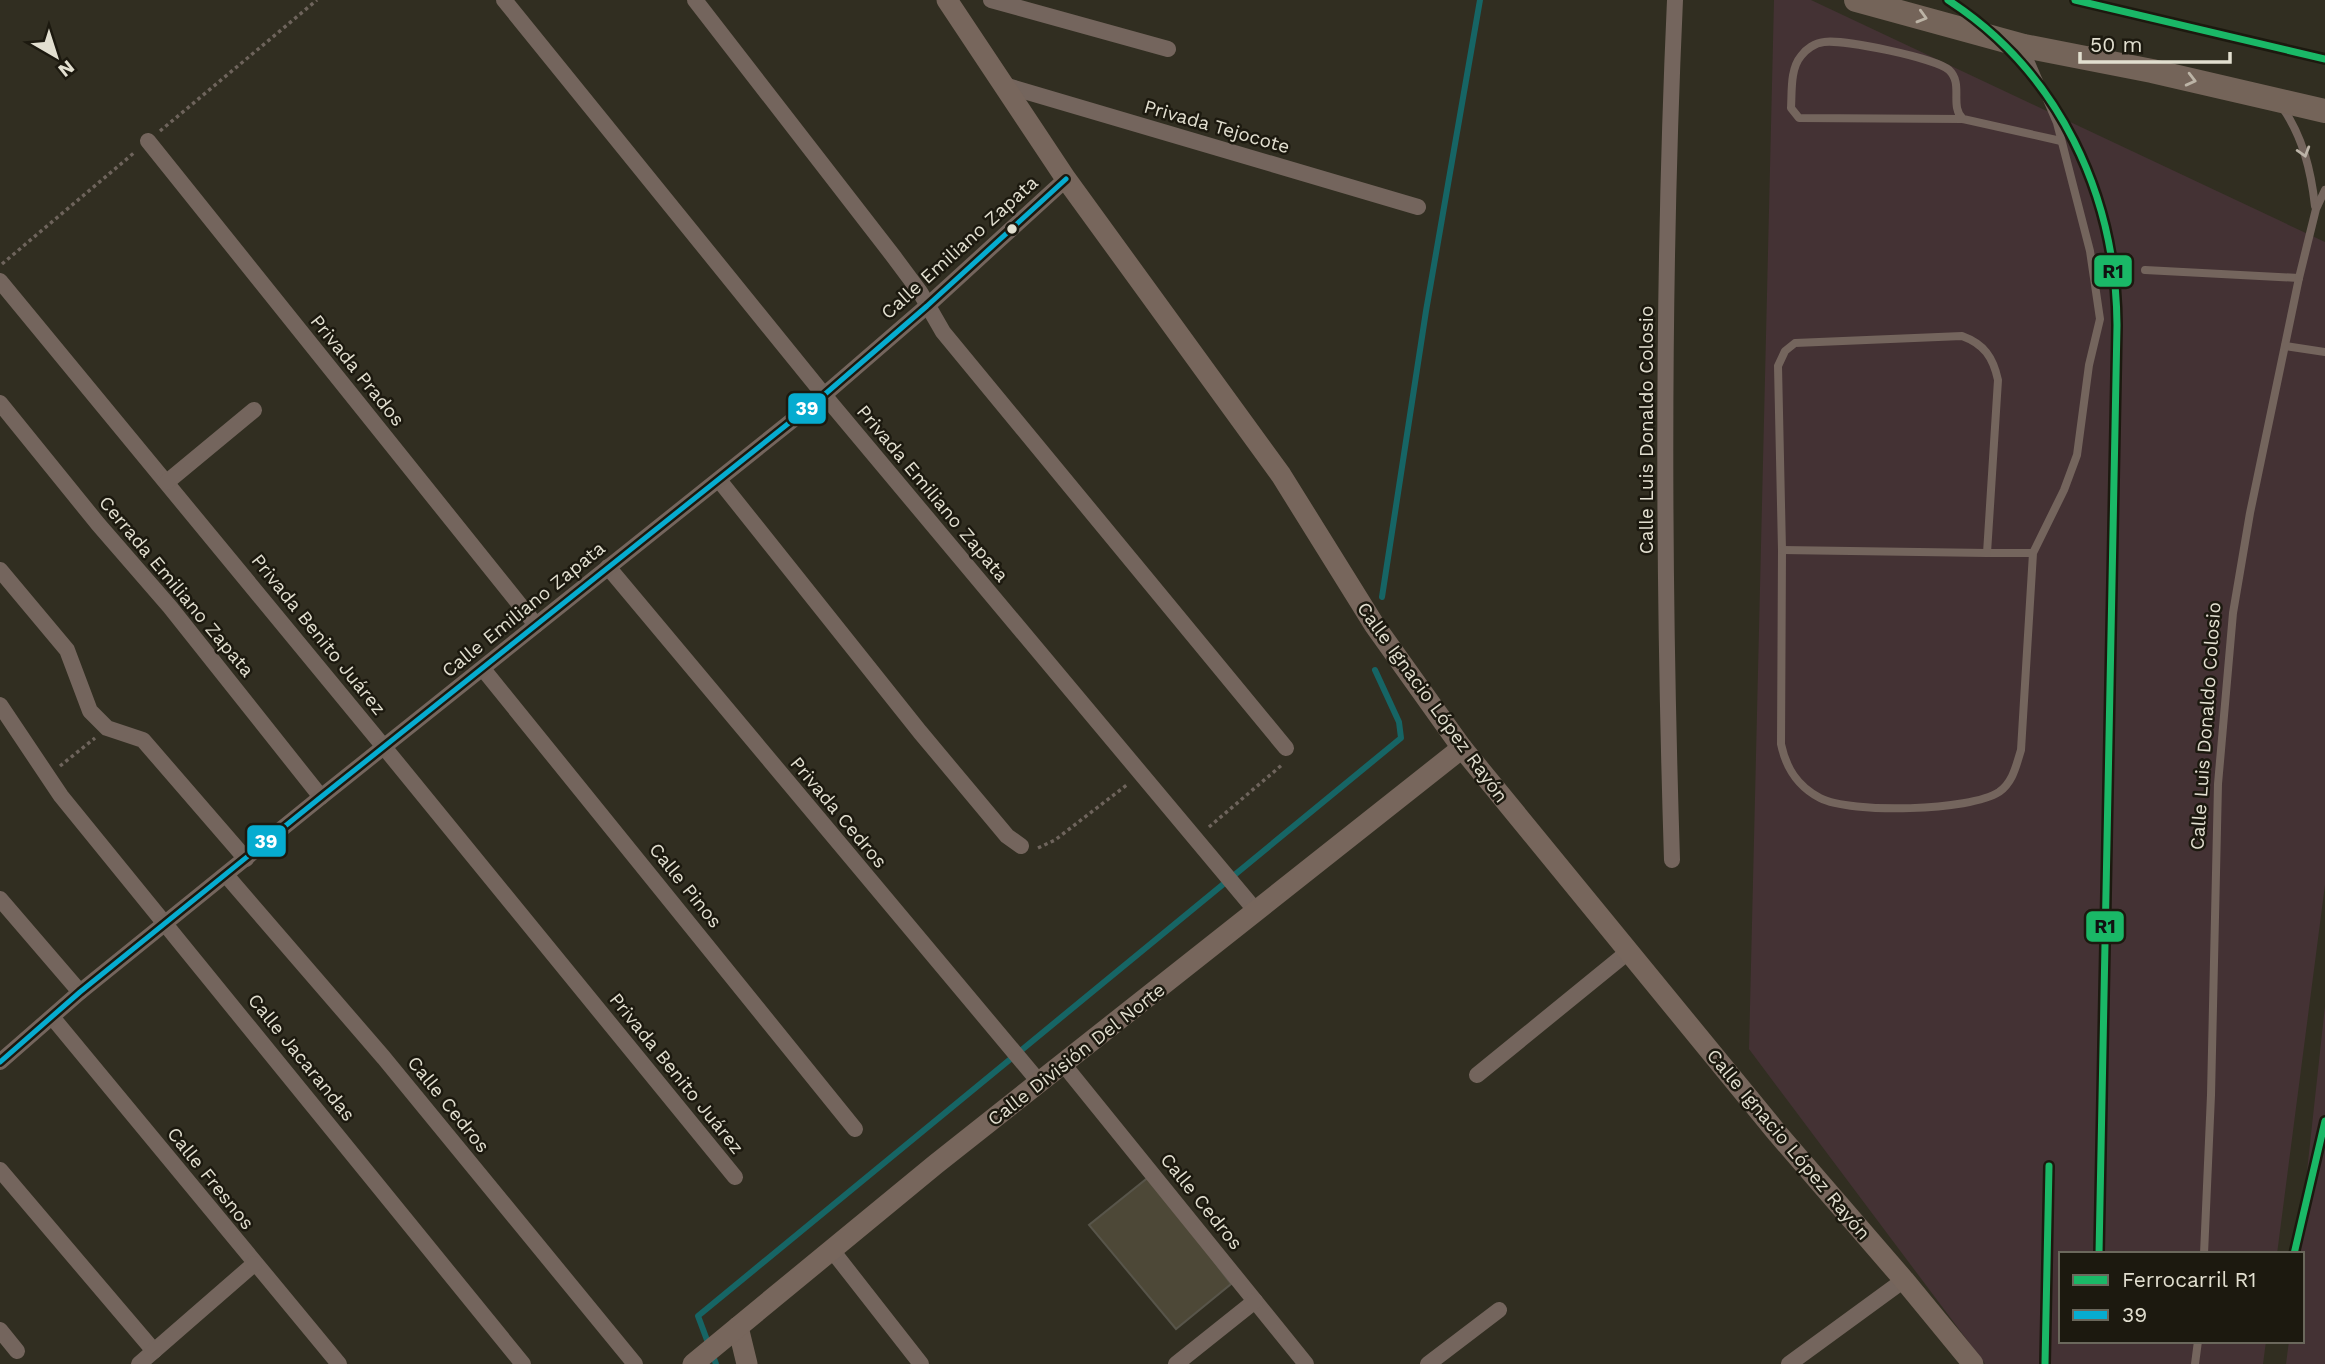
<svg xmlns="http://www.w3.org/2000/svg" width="2325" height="1364" viewBox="0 0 2325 1364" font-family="'Work Sans',sans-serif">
<rect width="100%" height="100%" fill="#312e21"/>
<g fill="#443234">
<path d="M 1774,0 L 1811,0 L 2325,242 L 2325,885 L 2277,1254 L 2061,1254 L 2061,1341 L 2266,1341 L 2263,1364 L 1985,1364 L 1749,1049 Z"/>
<path d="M 2325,1006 L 2325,1364 L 2286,1364 L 2289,1341 L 2302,1341 L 2302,1254 L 2298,1254 Z"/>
</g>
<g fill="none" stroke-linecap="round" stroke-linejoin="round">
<g stroke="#166565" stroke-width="6">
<path d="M 1382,597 L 1426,311 L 1480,0"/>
<path d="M 716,1364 L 698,1316 L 1401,738 L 1399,722 L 1375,670"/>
</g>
</g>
<path fill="#4d4837" stroke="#58554a" stroke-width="2" d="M 1150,1176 L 1231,1284 L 1176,1329 L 1089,1225 Z"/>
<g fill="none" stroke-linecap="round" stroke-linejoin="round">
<g stroke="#6e645c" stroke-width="3.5" stroke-dasharray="3.5 3.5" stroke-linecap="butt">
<path d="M 160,131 L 317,0"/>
<path d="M 2,264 L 135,152"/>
<path d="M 60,766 L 95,738"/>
<path d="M 1209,827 L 1283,764"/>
<path d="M 1038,848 L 1055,840 L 1128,784"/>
</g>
<g stroke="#74655d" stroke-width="8">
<path d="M 2027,53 L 2057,123 L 2090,251 L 2100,319 L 2089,365 L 2077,455 L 2064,490 L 2033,553 L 2021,750 C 2016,766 2013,782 1999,792 C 1970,811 1851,814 1820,798 C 1797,786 1786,768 1781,744 L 1782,550 L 1778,366 L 1785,351 L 1795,343 L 1962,336 C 1984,344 1993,357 1998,380 L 1987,553 L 2033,553"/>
<path d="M 2282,107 C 2303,137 2311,171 2315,206"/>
<path d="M 1963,119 C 1949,106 1964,84 1949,70 C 1936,58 1843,39 1824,42 C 1815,43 1806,49 1801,56 C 1790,69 1792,92 1791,108 L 1799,118 L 1963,119 L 2061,141"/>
<path d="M 2145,270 L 2299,278"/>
<path d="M 2285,346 L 2325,352"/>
<path d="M 1782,550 L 1987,553"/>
<path d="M 2204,1254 L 2211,1095 L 2218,784 L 2233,613 L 2250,513 L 2299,278 L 2316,209 L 2325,190"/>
<path d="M 2195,1364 L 2198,1341"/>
</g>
<g stroke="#74655d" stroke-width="16">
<path d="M 504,0 L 824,395 L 1256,911"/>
<path d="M 695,0 L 894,257 L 920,292 L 943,332 L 1286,748"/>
<path d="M 991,0 L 1168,49"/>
<path d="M 1004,85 L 1418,207"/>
<path d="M 148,141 L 536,625"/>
<path d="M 0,281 L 384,747 L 735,1177"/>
<path d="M 0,403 L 98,524 L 170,607 L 321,797"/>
<path d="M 719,480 L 920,732 L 1007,836 L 1021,846"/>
<path d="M 167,482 L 254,410"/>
<path d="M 608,567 L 1040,1083"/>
<path d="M 0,570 L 67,650 L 90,711 L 107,728 L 143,740 L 246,859"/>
<path d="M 483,669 L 855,1129"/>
<path d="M 0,705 L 61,796 L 523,1364"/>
<path d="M 1672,860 C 1663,574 1662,286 1675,0"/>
<path d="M 226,875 L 384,1058 L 635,1364"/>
<path d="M 0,899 L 80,992"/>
<path d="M 52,1017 L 339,1364"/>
<path d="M 0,1062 L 80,992 L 321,797 L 824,395 L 927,306 L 1066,179"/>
<path d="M 1064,1065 L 1306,1364"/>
<path d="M 1477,1075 L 1628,952"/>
<path d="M 0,1170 L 154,1351"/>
<path d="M 831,1249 L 921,1364"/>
<path d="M 0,1330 L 17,1351"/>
<path d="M 139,1364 L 254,1264"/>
<path d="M 1176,1364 L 1255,1301"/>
<path d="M 1428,1364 L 1499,1310"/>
<path d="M 1789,1364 L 1904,1280"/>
</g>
<g stroke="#77665c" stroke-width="21">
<path d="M 947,0 L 1066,179 L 1281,475 L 1375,626 L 1462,748 L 1778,1134 L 1904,1280 L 1973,1364"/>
<path d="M 738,1327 L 747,1364"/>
<path d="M 693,1364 L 936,1164 L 1462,748"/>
</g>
<path stroke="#746459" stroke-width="24" d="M 1856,0 L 2024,46 L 2152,71 L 2325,111"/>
<defs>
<path id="bus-1" d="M 0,1062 L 80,992 L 321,797 L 824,395 L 927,306 L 1066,179"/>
</defs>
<use href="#bus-1" stroke="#1c190f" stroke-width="10"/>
<use href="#bus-1" stroke="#06acd0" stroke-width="5"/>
<defs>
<g id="rail-1">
<path d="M 1948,0 C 2059,72 2116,195 2117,325 L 2099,1254"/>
<path d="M 2075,0 L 2325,59"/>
<path d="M 2294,1254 L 2325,1121"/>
<path d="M 2045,1364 L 2049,1166"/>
</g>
</defs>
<use href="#rail-1" stroke="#1c190f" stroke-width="12"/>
<use href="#rail-1" stroke="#1ab867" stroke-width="7"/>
</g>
<defs><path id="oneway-chevron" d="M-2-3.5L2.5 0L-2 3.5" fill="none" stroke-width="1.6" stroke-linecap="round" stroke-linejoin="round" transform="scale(1.75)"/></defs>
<g stroke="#bcb4a6">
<use href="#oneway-chevron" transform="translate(1922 17) rotate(16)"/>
<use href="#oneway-chevron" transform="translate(2191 80) rotate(14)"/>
</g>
<use stroke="#bcb4a8" href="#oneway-chevron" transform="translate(2304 152) rotate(73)"/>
<circle fill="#e2dfd0" stroke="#1c190f" stroke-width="2.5" cx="1012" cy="229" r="6"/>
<g text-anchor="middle" stroke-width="5" stroke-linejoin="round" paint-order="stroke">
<g font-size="19" fill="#e2dfd0" stroke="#1c190f">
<text transform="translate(1217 126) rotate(16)" y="7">Privada Tejocote</text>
<text transform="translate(959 247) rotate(-42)" y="7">Calle Emiliano Zapata</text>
<text transform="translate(358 370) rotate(51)" y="7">Privada Prados</text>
<text transform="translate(1646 430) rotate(-90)" y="7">Calle Luis Donaldo Colosio</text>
<text transform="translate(933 493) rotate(50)" y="7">Privada Emiliano Zapata</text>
<text transform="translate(177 586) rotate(50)" y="7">Cerrada Emiliano Zapata</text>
<text transform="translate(523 609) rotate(-39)" y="7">Calle Emiliano Zapata</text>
<text transform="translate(319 634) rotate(51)" y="7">Privada Benito Juárez</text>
<text transform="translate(1433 702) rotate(54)" y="7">Calle Ignacio López Rayón</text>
<text transform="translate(2205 726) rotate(-86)" y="7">Calle Luis Donaldo Colosio</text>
<text transform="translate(839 812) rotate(50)" y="7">Privada Cedros</text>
<text transform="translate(686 885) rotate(51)" y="7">Calle Pinos</text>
<text transform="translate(1076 1054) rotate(-38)" y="7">Calle División Del Norte</text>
<text transform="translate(302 1057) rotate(51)" y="7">Calle Jacarandas</text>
<text transform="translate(677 1073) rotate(51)" y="7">Privada Benito Juárez</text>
<text transform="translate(449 1104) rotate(51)" y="7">Calle Cedros</text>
<text transform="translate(1789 1144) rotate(50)" y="7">Calle Ignacio López Rayón</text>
<text transform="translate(211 1178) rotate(51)" y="7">Calle Fresnos</text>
<text transform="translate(1202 1201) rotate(51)" y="7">Calle Cedros</text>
</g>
</g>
<g stroke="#1c190f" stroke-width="2.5">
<rect x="2093" y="254" width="40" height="34" rx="7" fill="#1ab867"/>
<rect x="787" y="392" width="40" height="33" rx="7" fill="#06acd0"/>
<rect x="246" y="824" width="41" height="34" rx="7" fill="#06acd0"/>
<rect x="2085" y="910" width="40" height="33" rx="7" fill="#1ab867"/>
</g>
<g font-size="19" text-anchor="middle" font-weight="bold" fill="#fff">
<text x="807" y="415">39</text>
<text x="266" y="848">39</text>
</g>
<g font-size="19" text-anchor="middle" font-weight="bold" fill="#111">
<text x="2113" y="278">R1</text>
<text x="2105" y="933">R1</text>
</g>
<rect x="2059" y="1252" width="245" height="91" fill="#1c190f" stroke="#6b685c" stroke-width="2"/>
<rect x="2073" y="1275" width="35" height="10" fill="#1ab867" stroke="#6b685c" stroke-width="2"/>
<text x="2122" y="1287" font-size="21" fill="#e2dfd0">Ferrocarril R1</text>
<rect x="2073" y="1310" width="35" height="10" fill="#06acd0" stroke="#6b685c" stroke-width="2"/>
<text x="2122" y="1322" font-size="21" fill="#e2dfd0">39</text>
<g transform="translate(56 56) rotate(141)" stroke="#1c190f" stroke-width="5" paint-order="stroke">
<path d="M0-5L12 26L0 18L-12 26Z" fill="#e2dfd0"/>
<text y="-10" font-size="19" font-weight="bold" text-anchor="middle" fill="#e2dfd0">N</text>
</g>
<path d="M2080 52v10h150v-10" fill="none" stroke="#e2dfd0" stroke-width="3.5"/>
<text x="2090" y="52" font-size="21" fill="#e2dfd0" stroke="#1c190f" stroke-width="5" paint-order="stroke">50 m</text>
</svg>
